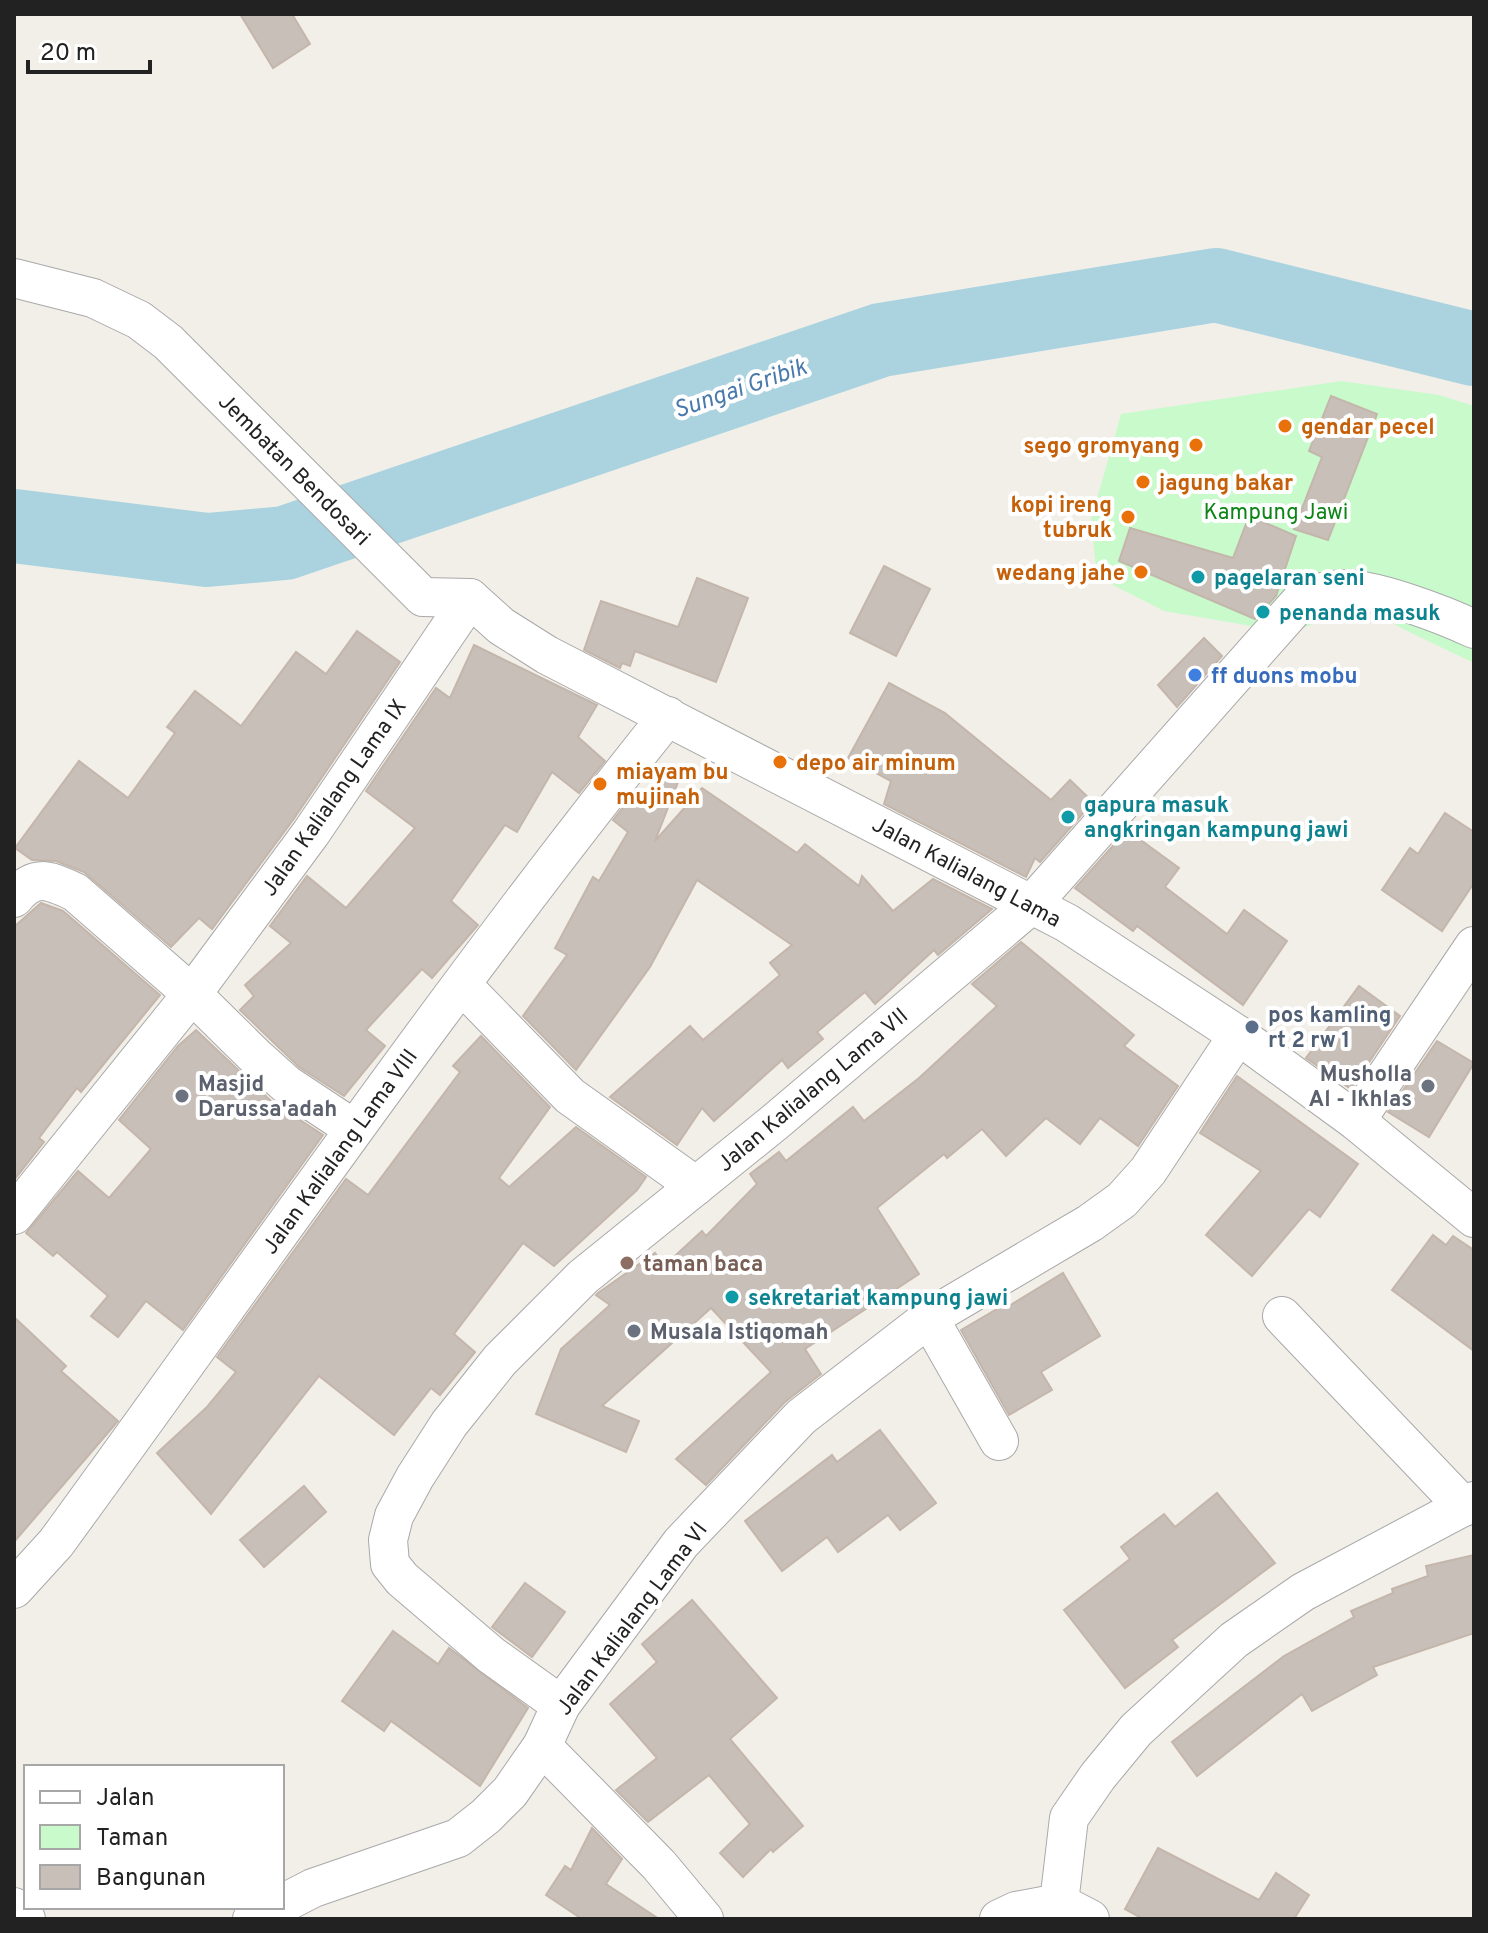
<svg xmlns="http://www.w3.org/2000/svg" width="1488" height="1933" viewBox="0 0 1488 1933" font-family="Overpass,sans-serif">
<rect width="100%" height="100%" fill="#f2efe9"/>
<path fill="#c8facc" d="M 1341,381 L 1439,395 L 1474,406 L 1474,663 L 1403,629 L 1357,603 L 1293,633 L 1164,611 L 1097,577 L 1091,520 L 1121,414 Z"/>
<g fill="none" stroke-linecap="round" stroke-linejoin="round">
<path stroke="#aad3df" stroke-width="74" d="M 14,526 L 207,550 L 285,543 L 881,340 L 1216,285 L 1474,349"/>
</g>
<g fill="#c7bfb8" stroke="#c4b6ab" stroke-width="2">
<path d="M 240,14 L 292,14 L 310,44 L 273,68 Z"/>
<path d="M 1331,396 L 1377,414 L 1328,540 L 1294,529 L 1322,457 L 1309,451 Z"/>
<path d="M 1249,516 L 1296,536 L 1276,596 L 1255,619 L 1119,561 L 1130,528 L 1233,558 Z"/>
<path d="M 884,566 L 930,589 L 896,656 L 850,633 Z"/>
<path d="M 697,578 L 748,598 L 716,682 L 635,651 L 630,666 L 622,663 L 620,668 L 584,650 L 601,601 L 678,627 Z"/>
<path d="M 357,631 L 400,662 L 293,820 L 212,929 L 199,918 L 171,947 L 84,872 L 56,861 L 32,860 L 15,848 L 79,761 L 128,798 L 175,733 L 167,727 L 195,691 L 241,726 L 296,652 L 326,674 Z"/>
<path d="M 1204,638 L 1222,656 L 1177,707 L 1158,685 Z"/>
<path d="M 474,645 L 597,705 L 578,737 L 605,761 L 579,793 L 552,772 L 517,832 L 505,825 L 451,901 L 478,925 L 432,978 L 422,969 L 366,1030 L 385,1046 L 344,1096 L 299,1067 L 240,1010 L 254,996 L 245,985 L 291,943 L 270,926 L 307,876 L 346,908 L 415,828 L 366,791 L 436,688 L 450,698 Z"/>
<path d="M 889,683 L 945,713 L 1051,800 L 1070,780 L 1093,802 L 1040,862 L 1035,858 L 1026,877 L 884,804 L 891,781 L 848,758 Z"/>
<path d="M 661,774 L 678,782 L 655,841 L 702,788 L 797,853 L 805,844 L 859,886 L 862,876 L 893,911 L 933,879 L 992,909 L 938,955 L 934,950 L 875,1004 L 865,992 L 817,1032 L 823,1039 L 788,1068 L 782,1060 L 714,1121 L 702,1108 L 677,1145 L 610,1097 L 690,1026 L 703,1040 L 780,975 L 770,963 L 792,945 L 697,880 L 650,967 L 576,1070 L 523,1016 L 567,955 L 555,948 L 593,877 L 599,881 L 628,832 L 613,820 L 637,790 L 647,798 Z"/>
<path d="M 1445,813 L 1474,832 L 1474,883 L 1442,931 L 1382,890 L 1410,848 L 1418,854 Z"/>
<path d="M 1127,830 L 1179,868 L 1165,887 L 1227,934 L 1244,910 L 1287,941 L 1243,1005 L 1137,926 L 1133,931 L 1075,888 Z"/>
<path d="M 41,903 L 63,911 L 160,995 L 81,1092 L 77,1088 L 39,1138 L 44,1142 L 14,1180 L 14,927 Z"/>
<path d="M 1021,942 L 1134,1035 L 1124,1046 L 1178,1086 L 1138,1146 L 1100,1118 L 1080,1144 L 1046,1118 L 1006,1156 L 982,1129 L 947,1158 L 944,1154 L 877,1208 L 919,1274 L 805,1349 L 821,1374 L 785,1402 L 706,1485 L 676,1459 L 771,1372 L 711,1308 L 602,1406 L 639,1421 L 626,1452 L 536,1414 L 561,1349 L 610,1305 L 596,1295 L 598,1293 L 655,1253 L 664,1266 L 702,1231 L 706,1236 L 757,1184 L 750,1174 L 779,1152 L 786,1161 L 853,1107 L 864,1121 L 919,1078 L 997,1006 L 972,984 Z"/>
<path d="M 1359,986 L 1400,1016 L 1351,1089 L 1306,1058 Z"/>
<path d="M 196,1030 L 271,1101 L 323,1135 L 183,1330 L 146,1301 L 118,1337 L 91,1316 L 108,1296 L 57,1252 L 53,1256 L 26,1233 L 78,1171 L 109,1198 L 151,1149 L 119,1120 L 178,1046 Z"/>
<path d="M 481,1036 L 550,1107 L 499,1178 L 509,1187 L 576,1127 L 646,1177 L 637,1190 L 554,1266 L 523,1243 L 454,1334 L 475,1352 L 440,1395 L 431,1388 L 394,1435 L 319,1376 L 211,1514 L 157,1453 L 207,1407 L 236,1372 L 217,1357 L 346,1179 L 368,1195 L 460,1072 L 453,1066 Z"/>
<path d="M 1437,1041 L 1474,1063 L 1429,1137 L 1388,1112 Z"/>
<path d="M 1237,1076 L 1358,1164 L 1320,1217 L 1309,1209 L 1252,1276 L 1206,1235 L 1261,1171 L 1200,1133 Z"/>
<path d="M 1433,1235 L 1446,1245 L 1453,1236 L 1474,1250 L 1474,1351 L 1392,1290 Z"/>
<path d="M 1063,1273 L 1100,1336 L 1041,1372 L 1052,1390 L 1009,1415 L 961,1330 L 1002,1306 L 1004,1309 Z"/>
<path d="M 14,1317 L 66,1366 L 61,1371 L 118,1421 L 14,1542 Z"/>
<path d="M 880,1430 L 936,1503 L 900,1530 L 888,1515 L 838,1552 L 827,1537 L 782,1571 L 745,1521 L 832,1455 L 837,1462 Z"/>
<path d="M 304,1486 L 326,1512 L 264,1567 L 240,1540 Z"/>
<path d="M 1217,1493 L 1275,1563 L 1172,1640 L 1178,1647 L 1125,1688 L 1064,1610 L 1130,1559 L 1121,1547 L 1164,1514 L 1175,1527 Z"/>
<path d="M 1474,1555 L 1474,1633 L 1373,1667 L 1377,1675 L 1312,1711 L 1302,1694 L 1197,1776 L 1172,1742 L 1284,1656 L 1354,1617 L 1351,1611 L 1393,1593 L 1392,1589 L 1428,1576 L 1426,1566 Z"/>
<path d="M 525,1583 L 565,1612 L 532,1657 L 492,1627 Z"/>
<path d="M 692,1600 L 777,1698 L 730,1739 L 803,1826 L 773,1852 L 771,1849 L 743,1877 L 720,1853 L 750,1824 L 709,1775 L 648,1822 L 616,1790 L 657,1758 L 610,1704 L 657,1662 L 642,1644 Z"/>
<path d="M 393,1631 L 438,1664 L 449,1648 L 528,1708 L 480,1786 L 391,1721 L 384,1731 L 342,1701 Z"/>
<path d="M 592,1828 L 622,1859 L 606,1884 L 659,1919 L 582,1919 L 546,1895 L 565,1866 L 571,1870 Z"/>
<path d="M 1158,1848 L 1259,1900 L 1276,1873 L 1309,1895 L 1294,1919 L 1143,1919 L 1125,1909 Z"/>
</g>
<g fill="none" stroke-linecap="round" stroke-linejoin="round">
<defs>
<g id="street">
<path d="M 14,278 L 93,298 L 139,320 L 168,342 L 423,597 L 470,598 L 501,626 L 547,655 L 1067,923 L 1238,1035 L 1356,1121 L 1474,1218"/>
<path d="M 14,898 C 35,873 48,880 75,892 L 192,994 L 257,1058 L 286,1084 L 354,1129"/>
<path d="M 462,985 L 570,1096 L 696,1186"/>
<path d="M 1356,1121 L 1474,946"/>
<path d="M 14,1215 L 192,994 L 311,833 L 470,598"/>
<path d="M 1282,1316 L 1464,1507"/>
<path d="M 929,1318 L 999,1441"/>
<path d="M 14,1589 L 56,1543 C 258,1266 453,983 668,716"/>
<path d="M 561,1705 L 491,1655 L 402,1579 L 390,1564 L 388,1540 L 394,1516 L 415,1477 L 449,1424 L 500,1360 L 583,1277 L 775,1122 L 1031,905 L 1305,596 C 1320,593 1334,588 1349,589 C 1383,592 1442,614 1474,629"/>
<path d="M 542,1746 L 659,1865 L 704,1919"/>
<path d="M 1059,1903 L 1069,1818 L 1098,1776 L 1136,1730 L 1234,1640 L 1303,1592 L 1474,1501"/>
<path d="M 1059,1903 L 1090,1919"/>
<path d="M 282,1904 L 313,1888 L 458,1838 L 486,1816 L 510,1792 L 542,1746 L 561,1705 L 681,1543 L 801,1417 L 929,1318 L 1090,1223 L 1122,1200 L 1148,1171 L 1238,1035"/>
<path d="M 14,1907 L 26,1919"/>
<path d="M 252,1919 L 276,1907"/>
<path d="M 999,1919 L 1016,1911 L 1059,1903"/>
</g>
</defs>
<use href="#street" stroke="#a9a9a9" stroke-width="40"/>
<use href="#street" stroke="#fff" stroke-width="38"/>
</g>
<g fill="#e8710a" stroke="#fff" stroke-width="3">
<circle cx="1285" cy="426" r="8"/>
<circle cx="1196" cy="445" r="8"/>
<circle cx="1143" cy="482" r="8"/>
<circle cx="1128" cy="517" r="8"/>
<circle cx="1141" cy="572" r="8"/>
<circle cx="780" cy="762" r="8"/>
<circle cx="600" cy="784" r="8"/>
</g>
<g fill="#0f9aa8" stroke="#fff" stroke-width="3">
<circle cx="1198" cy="577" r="8"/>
<circle cx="1263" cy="612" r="8"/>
<circle cx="1068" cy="817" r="8"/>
<circle cx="732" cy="1297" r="8"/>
</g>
<circle fill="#3f7fe0" stroke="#fff" stroke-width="3" cx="1195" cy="675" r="8"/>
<circle fill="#5c6f8a" stroke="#fff" stroke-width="3" cx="1252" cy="1027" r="8"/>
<g fill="#6b7280" stroke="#fff" stroke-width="3">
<circle cx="1428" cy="1086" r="8"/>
<circle cx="182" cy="1096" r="8"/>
<circle cx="634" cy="1331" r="8"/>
</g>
<circle fill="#8d6e63" stroke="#fff" stroke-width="3" cx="627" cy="1263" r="8"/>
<g text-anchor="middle" stroke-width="8" stroke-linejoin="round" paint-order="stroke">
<g font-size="22" font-weight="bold" fill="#c56008" stroke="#fff" text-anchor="start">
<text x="1301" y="434">gendar pecel</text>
<text x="1180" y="453" text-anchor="end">sego gromyang</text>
<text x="1159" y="490">jagung bakar</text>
<text x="1112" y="512" text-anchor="end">kopi ireng<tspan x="1112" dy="25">tubruk</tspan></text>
<text x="1125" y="580" text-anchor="end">wedang jahe</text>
<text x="796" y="770">depo air minum</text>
<text x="616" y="779">miayam bu<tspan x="616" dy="25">mujinah</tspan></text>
</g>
<g font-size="22" fill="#222" stroke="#fff">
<text transform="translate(295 469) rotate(45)" y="8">Jembatan Bendosari</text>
<text transform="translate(333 797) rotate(-55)" y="8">Jalan Kalialang Lama IX</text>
<text transform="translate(967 871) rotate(28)" y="8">Jalan Kalialang Lama</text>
<text transform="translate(812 1089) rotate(-40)" y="8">Jalan Kalialang Lama VII</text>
<text transform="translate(339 1151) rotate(-54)" y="8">Jalan Kalialang Lama VIII</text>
<text transform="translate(631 1618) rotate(-53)" y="8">Jalan Kalialang Lama VI</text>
</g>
<g font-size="22" fill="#0c8416" stroke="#fff">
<text x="1276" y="519">Kampung Jawi</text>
</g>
<g font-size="22" font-weight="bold" fill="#0d838f" stroke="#fff" text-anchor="start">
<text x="1214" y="585">pagelaran seni</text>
<text x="1279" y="620">penanda masuk</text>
<text x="1084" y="812">gapura masuk<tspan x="1084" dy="25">angkringan kampung jawi</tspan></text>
<text x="748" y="1305">sekretariat kampung jawi</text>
</g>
<g font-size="22" font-weight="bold" fill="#366cbe" stroke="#fff" text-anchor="start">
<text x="1211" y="683">ff duons mobu</text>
</g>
<g font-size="22" font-weight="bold" fill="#4e5e75" stroke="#fff" text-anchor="start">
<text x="1268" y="1022">pos kamling<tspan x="1268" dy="25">rt 2 rw 1</tspan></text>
</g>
<g font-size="22" font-weight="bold" fill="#5b616d" stroke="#fff" text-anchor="start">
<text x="1412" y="1081" text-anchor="end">Musholla<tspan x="1412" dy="25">Al - Ikhlas</tspan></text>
<text x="198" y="1091">Masjid<tspan x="198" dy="25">Darussa'adah</tspan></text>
<text x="650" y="1339">Musala Istiqomah</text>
</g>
<g font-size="22" font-weight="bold" fill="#785e54" stroke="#fff" text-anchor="start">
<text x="643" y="1271">taman baca</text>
</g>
<g font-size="24" font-style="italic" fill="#4a7aab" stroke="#fff">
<text transform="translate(740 388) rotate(-19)" y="8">Sungai Gribik</text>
</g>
</g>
<rect width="1488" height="1933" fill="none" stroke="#222222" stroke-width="32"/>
<rect x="24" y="1765" width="260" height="144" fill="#ffffff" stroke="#a7a7a7" stroke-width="2"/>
<rect x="40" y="1791" width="40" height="12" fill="#ffffff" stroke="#a7a7a7" stroke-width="2"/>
<text x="96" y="1805" font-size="24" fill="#222222">Jalan</text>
<rect x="40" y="1825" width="40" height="24" fill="#c8facc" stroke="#a7a7a7" stroke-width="2"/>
<text x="96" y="1845" font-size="24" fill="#222222">Taman</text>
<rect x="40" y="1865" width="40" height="24" fill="#c7bfb8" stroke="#a7a7a7" stroke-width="2"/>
<text x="96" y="1885" font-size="24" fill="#222222">Bangunan</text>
<path d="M28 60v12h122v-12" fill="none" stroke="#222222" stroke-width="4"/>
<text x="40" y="60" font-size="24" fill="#222222" stroke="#ffffff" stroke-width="6" paint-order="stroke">20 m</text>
</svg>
